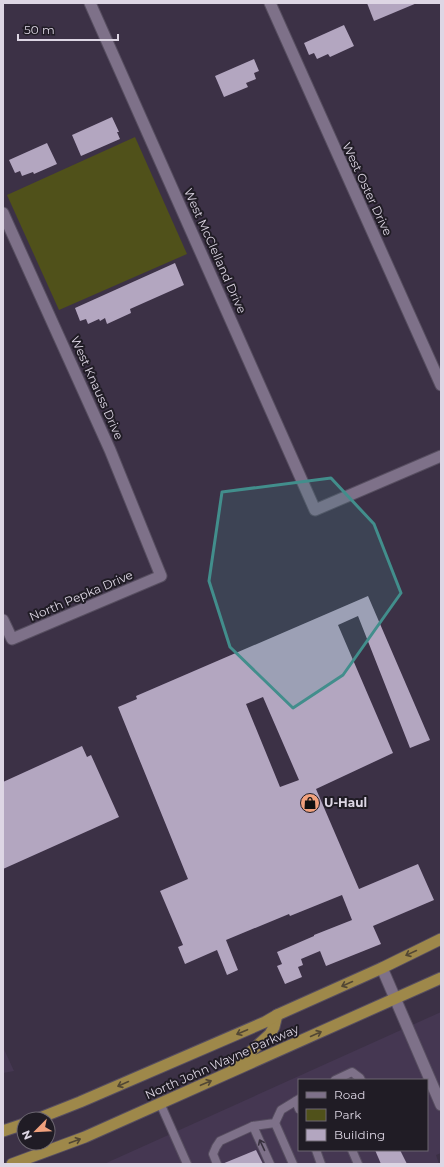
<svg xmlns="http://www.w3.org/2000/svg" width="444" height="1167" viewBox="0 0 444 1167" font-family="Montserrat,sans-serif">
<rect width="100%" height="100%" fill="#3c3146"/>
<g fill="#453752" fill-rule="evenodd">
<path d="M 441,1012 L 441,1153 L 436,1155 L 439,1164 L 104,1164 ZM 299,1080 L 427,1080 L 427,1150 L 299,1150 Z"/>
<path d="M 3,1047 L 14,1071 L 3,1073 Z"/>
</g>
<path fill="#50511a" d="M 135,137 L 187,254 L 59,310 L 7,195 Z"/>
<g fill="#b3a6c0" fill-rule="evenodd">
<path d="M 367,3 L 417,3 L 374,21 Z"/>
<path d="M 344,25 L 354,46 L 330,57 L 328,54 L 317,59 L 314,53 L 309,55 L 304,43 Z"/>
<path d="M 254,59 L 259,71 L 254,73 L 256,79 L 246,83 L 248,87 L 224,97 L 215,76 Z"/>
<path d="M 112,117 L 119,132 L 117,132 L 120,139 L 81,156 L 72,135 Z"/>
<path d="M 47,143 L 57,164 L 34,174 L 33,172 L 22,176 L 20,171 L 15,173 L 9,160 Z"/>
<path d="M 175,263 L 184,285 L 130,309 L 131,313 L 107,324 L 105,318 L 100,321 L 99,319 L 88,324 L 86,319 L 80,321 L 75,308 Z"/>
<path d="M 368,596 L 430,740 L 410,748 L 358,616 L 338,625 L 393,753 L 316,789 L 359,889 L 418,864 L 434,900 L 373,926 L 381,944 L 326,966 L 320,951 L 301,959 L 303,965 L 298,967 L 302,977 L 285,984 L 277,966 L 282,964 L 277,952 L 314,936 L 314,935 L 352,920 L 342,895 L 290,916 L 289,914 L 226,940 L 238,970 L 227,975 L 217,950 L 185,964 L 178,947 L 183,945 L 160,891 L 188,879 L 118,707 L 137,699 L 136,696 ZM 263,697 L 299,780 L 280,787 L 246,704 Z"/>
<path d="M 82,746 L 87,757 L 91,755 L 119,817 L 3,869 L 3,782 Z"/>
<path d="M 256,1150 L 263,1164 L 222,1164 Z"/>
<path d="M 375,1150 L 400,1150 L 407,1164 L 381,1164 Z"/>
</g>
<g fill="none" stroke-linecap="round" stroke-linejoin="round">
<defs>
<g id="service">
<path d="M 335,1080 L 352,1072 L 360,1078 L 361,1080"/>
<path d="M 296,1101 L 299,1109"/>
<path d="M 160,1103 L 187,1164"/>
<path d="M 275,1123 L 293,1164"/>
<path d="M 253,1126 L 270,1164"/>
<path d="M 316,1150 L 321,1164"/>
<path d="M 352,1150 L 358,1164"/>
<path d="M 217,1164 L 213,1154 L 216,1147 L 220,1141 L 253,1126 L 275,1123 L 281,1110 L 299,1099"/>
</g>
<g id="minor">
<path d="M 90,3 L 315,510 L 441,456"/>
<path d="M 270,3 C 326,131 385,257 441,385"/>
<path d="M 3,213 L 110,450 L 161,576 L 12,639 L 3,620"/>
<path d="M 382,968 L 441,1105"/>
</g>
<g id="trunk">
<path d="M 234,1067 L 270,1034 L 274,1027 L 277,1015"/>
<path d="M 37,1119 L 80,1102 L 265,1022 L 277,1015 L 382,968 L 441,939"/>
<path d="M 3,1131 L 24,1124"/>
<path d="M 12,1164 L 85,1137 L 441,978"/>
</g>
</defs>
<use href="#service" stroke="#574e60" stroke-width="10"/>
<use href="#minor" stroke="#574e60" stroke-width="13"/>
<use href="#trunk" stroke="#574e60" stroke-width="13"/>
<use href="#service" stroke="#7e7189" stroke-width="8"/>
<use href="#minor" stroke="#7e7189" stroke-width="11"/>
<use href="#trunk" stroke="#9e884a" stroke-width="11"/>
</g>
<defs><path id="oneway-shaft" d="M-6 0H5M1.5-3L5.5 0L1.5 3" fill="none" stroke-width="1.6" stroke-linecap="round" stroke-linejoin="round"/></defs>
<g stroke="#524734">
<use href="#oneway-shaft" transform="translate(411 953) rotate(155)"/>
<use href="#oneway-shaft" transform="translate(347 984) rotate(156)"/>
<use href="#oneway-shaft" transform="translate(242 1032) rotate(157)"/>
<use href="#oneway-shaft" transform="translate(316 1034) rotate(-24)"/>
<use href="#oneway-shaft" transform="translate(206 1083) rotate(-23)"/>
<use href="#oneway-shaft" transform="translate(123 1084) rotate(156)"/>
<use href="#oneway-shaft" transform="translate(75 1141) rotate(-20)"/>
</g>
<use stroke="#38313e" href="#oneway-shaft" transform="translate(262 1145) rotate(-115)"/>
<path fill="#428e8c" fill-opacity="0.2" stroke="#428e8c" stroke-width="3" stroke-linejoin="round" d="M 331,478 L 374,524 L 401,593 L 343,675 L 293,708 L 230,647 L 209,581 L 222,492 Z"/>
<defs>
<symbol id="shop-disc" viewBox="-11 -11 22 22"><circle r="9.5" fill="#f1a17d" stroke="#201c25"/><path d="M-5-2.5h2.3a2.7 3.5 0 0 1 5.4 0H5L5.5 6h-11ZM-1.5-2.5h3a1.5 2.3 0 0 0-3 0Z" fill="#111"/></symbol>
</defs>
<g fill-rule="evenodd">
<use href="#shop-disc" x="299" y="792" width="22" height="22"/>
</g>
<g text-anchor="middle" stroke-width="4" stroke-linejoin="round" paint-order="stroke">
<g font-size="12" fill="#ddd6e4" stroke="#201c25">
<text transform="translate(367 189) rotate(65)" y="4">West Oster Drive</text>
<text transform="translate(215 251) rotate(66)" y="4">West McClelland Drive</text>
<text transform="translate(97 388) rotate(66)" y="4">West Knauss Drive</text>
<text transform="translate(81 596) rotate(-23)" y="4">North Pepka Drive</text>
<text transform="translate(222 1062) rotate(-24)" y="4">North John Wayne Parkway</text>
</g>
<g font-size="12" font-weight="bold" fill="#ddd6e4" stroke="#201c25" text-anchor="start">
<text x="324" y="807">U-Haul</text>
</g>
</g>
<rect width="444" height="1167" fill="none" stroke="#ddd6e4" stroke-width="8"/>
<rect x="298" y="1079" width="130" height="72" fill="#201c25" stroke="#6c6671"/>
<rect x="306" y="1092" width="20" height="6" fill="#7e7189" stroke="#6c6671"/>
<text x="334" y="1099" font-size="12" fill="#ddd6e4">Road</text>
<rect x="306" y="1109" width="20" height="12" fill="#50511a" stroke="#6c6671"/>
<text x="334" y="1119" font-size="12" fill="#ddd6e4">Park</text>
<rect x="306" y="1129" width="20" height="12" fill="#b3a6c0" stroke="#6c6671"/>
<text x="334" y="1139" font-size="12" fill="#ddd6e4">Building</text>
<g transform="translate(36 1131) rotate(246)"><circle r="19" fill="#201c25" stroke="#6c6671"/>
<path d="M0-3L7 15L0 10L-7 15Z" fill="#f1a17d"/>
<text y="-6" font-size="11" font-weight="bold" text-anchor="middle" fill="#ddd6e4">N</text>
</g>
<path d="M18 34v6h100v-6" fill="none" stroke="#ddd6e4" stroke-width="2"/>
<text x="24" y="34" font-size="12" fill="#ddd6e4" stroke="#201c25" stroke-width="3" paint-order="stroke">50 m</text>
</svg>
